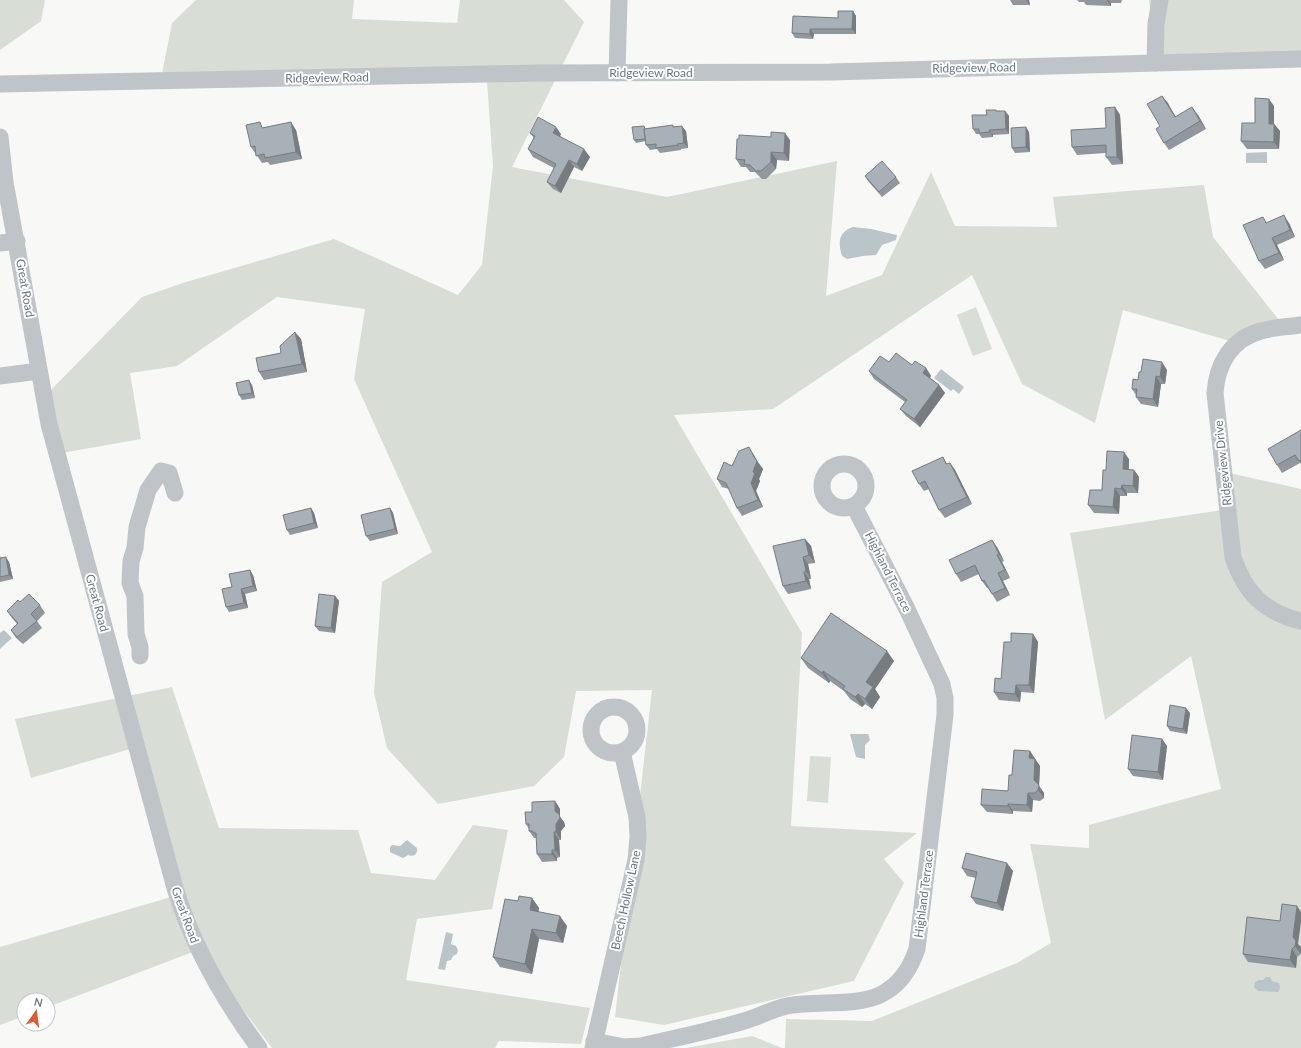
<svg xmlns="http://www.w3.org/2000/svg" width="1301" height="1048" viewBox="0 0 1301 1048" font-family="Lato,sans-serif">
<rect width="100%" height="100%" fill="#f8f8f6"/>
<g fill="#d8ddd5">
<path d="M 0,0 L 45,0 L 41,21 L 0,50 Z"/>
<path d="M 196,0 L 354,0 L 352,19 L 457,23 L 460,0 L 564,0 L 584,22 L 512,167 L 667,197 L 837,161 L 826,296 L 882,275 L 931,172 L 955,226 L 1057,227 L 1053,197 L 1204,185 L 1213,237 L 1283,325 L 1244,345 L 1123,310 L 1095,423 L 1022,384 L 972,275 L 773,409 L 674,415 L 802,633 L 791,826 L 917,833 L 884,859 L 904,883 L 854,981 L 664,1025 L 615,1017 L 652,690 L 576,691 L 564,757 L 534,786 L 438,804 L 387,748 L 374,693 L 382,582 L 432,552 L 354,379 L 365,309 L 277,297 L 177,366 L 130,373 L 141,439 L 56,454 L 47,394 L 142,297 L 186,282 L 334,239 L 458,295 L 482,265 L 493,166 L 487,81 L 160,84 L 172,23 Z"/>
<path d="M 1149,0 L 1301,0 L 1301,63 L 1156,59 Z"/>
<path d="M 976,307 L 992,349 L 973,356 L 957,315 Z"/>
<path d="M 1220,471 L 1301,489 L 1301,1048 L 785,1048 L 786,1019 L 872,1021 L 1017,963 L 1051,943 L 1030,844 L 1089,848 L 1089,825 L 1221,789 L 1191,656 L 1105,720 L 1070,533 L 1222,510 Z"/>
<path d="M 172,687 L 219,828 L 358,830 L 371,873 L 435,880 L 473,825 L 508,830 L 492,909 L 417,919 L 406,980 L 590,1008 L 581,1044 L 499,1041 L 495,1048 L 272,1048 L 198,950 L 48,1007 L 48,1000 L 24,1000 L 24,1016 L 0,1025 L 0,947 L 178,895 L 137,747 L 31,778 L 15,719 Z"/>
<path d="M 810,756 L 831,757 L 828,803 L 807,801 Z"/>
<path d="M 752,1036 L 782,1048 L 686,1048 Z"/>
</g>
<g fill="#bac5ca">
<path d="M 1267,152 L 1267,163 L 1246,163 L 1246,153 Z"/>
<path d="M 853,227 L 871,229 L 897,235 L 896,240 L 882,245 L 876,255 L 863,256 L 847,259 L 842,256 C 838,243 838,232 853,227 Z"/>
<path d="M 941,369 L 964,387 L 959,394 L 953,389 L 951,391 L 934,378 Z"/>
<path d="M 4,630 L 12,638 L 0,649 L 0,633 Z"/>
<path d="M 850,734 L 868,734 L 870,740 L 865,745 L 865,759 L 856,757 Z"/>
<path d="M 407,840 L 417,848 C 418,855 413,857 408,855 L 403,858 L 390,852 L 390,847 L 392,845 L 400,846 Z"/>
<path d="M 446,932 L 453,934 L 451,944 L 456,946 L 458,950 L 457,954 L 453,956 L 451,960 L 447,961 L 445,970 L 438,969 Z"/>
<path d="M 1266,977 L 1270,977 L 1272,981 L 1279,983 L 1280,988 L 1278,992 L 1258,991 L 1254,987 L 1255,982 L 1259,980 L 1263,980 Z"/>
</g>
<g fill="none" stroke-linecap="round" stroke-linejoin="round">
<g stroke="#bfc4c8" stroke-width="17">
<path d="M 1155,63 L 1156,24 L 1160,0"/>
<path d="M 617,73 L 619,0"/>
<path d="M 0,84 L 539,73 L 831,72 L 1301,59"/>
<path d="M 0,137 L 5,182 L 49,424 L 175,888 C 193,947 223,999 259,1048"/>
<path d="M 0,243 L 17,241"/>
<path d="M 1301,325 C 1288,327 1274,327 1261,331 C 1231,339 1217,364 1215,393 L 1233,557 C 1245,593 1264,612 1301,621"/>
<path d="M 0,376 L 39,371"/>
<circle cx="844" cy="486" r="22"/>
<path d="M 140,656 L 140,647 L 136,634 L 135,596 L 130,583 L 131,561 L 135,548 L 137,527 L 148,490 L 161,471 L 169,473 L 175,493"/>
<circle cx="614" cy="730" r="23"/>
<path d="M 594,1041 L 624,1047 L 641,1046 C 675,1038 710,1031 744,1021 C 759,1017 772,1009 787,1006 C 816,1000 854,1007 880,995 C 900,985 910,969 917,949 L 945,715 L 945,698 L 942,684 L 907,609 L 854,506"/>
<path d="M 593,1048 L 636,860 L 638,837 L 637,817 L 622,752"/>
</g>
</g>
<g fill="#90989d">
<path d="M 1010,0 L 1029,0 L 1030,5 L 1013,5 Z"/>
<path d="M 1077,0 L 1122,0 L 1121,3 L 1111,3 L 1111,6 L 1086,5 L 1084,2 L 1079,2 Z"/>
<path d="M 853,11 L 856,16 L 856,34 L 814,34 L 813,39 L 795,38 L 792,33 L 838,18 Z"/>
<path d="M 1162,96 L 1176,117 L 1198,115 L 1206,129 L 1169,150 L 1164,143 L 1160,126 Z"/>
<path d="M 1274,106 L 1274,124 L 1280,131 L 1279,149 L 1247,149 L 1241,141 L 1255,123 Z"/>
<path d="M 1115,107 L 1120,115 L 1123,164 L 1112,165 L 1106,157 L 1106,153 L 1077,155 L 1072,147 L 1106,128 Z"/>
<path d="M 997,111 L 1005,111 L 1009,116 L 1009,134 L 993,135 L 993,137 L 982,138 L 979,134 L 976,134 L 973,129 L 987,115 Z"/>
<path d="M 673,125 L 674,127 L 686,131 L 688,148 L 681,149 L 681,150 L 660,153 L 657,149 L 650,150 L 646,145 L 646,141 L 636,143 L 634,140 L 646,129 Z"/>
<path d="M 264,127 L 296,130 L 302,159 L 270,165 L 268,162 L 262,163 L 251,147 Z"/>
<path d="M 1029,132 L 1030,152 L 1015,153 L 1012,148 Z"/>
<path d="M 530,133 L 561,134 L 560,136 L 590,157 L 582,171 L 574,167 L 561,193 L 553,189 L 547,182 L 554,168 L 533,157 L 528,149 L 534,138 Z"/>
<path d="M 790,140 L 789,161 L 777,160 L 776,169 L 766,179 L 762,179 L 755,172 L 750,172 L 746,167 L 741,167 L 736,159 Z"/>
<path d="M 865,176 L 896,177 L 900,183 L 882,197 L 868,181 Z"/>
<path d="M 1267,223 L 1289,223 L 1295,237 L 1277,245 L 1284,260 L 1265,269 L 1259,261 Z"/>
<path d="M 301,339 L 307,372 L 264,380 L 259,372 L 281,353 Z"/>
<path d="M 912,365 L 926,368 L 931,376 L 930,378 L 939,385 L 945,393 L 920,427 L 906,416 L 900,409 L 905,402 L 874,379 L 869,371 Z"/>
<path d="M 1167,370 L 1165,384 L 1161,384 L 1158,407 L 1141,404 L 1136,397 L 1136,395 L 1132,389 L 1138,380 Z"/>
<path d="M 252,385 L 255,398 L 242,400 L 239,395 Z"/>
<path d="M 1301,430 L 1301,464 L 1300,463 L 1282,473 L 1277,465 Z"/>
<path d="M 754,455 L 757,461 L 763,469 L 759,479 L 760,481 L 756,491 L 763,507 L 742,516 L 737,508 L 729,489 L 722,487 L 717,479 L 732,466 Z"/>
<path d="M 943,457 L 947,464 L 950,463 L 955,470 L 972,504 L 945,518 L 939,510 L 929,489 L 924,491 L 919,484 Z"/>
<path d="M 1129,459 L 1129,470 L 1134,470 L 1139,477 L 1138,493 L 1127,493 L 1127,496 L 1120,496 L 1119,514 L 1094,513 L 1088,505 L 1102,490 L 1106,470 Z"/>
<path d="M 311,508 L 314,513 L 318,528 L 290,535 L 287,530 Z"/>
<path d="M 390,508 L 393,513 L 398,534 L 370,541 L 366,536 Z"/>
<path d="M 805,539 L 811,546 L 815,563 L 808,564 L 811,579 L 809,579 L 811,589 L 788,594 L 783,586 Z"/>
<path d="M 997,547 L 1004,561 L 1002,562 L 1010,578 L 1003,581 L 1010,595 L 997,602 L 992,594 L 988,588 L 987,588 L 982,581 L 979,574 L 961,582 L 956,574 Z"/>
<path d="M 0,556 L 1,558 L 9,562 L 13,579 L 0,582 Z"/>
<path d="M 253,575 L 257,591 L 245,594 L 248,608 L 229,612 L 226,607 L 232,587 Z"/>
<path d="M 335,596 L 339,601 L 335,633 L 319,631 L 315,626 Z"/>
<path d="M 20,602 L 40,605 L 45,613 L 37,621 L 42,628 L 23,644 L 16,638 L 11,630 L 17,624 L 12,618 L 7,611 Z"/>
<path d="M 1033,634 L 1038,642 L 1034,693 L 1021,692 L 1020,702 L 999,700 L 994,692 L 1001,679 L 1011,642 Z"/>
<path d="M 801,658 L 894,661 L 875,689 L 880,697 L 872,709 L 865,704 L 862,707 L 850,699 L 844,691 L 830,681 L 829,683 L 808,668 Z"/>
<path d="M 1190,713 L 1187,734 L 1170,731 L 1167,726 Z"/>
<path d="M 1162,739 L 1167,746 L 1163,780 L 1133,776 L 1128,769 Z"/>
<path d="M 1030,751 L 1040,766 L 1039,786 L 1044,793 L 1044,798 L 1040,801 L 1033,800 L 1032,812 L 1013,811 L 1013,814 L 987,812 L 981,805 L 1008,791 L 1012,775 Z"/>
<path d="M 555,801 L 560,809 L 560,817 L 564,822 L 565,826 L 561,831 L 561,840 L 559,840 L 560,857 L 557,858 L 557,861 L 542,862 L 537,854 L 537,838 L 534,838 L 529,831 L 529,829 L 526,824 L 532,812 Z"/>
<path d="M 962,868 L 1013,871 L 1003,911 L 976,904 L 971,897 L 976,878 L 967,876 Z"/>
<path d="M 532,898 L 539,908 L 538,912 L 567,926 L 563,943 L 539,939 L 532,974 L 500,967 L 493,957 L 518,901 Z"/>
<path d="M 1298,944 L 1301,954 L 1297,957 L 1296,968 L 1248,962 L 1243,954 Z"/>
</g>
<g fill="#767c80">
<path d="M 1026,0 L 1029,0 L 1030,5 Z"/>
<path d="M 1107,0 L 1108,0 L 1111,3 L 1111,6 Z"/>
<path d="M 853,11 L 856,16 L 856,34 L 852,29 Z"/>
<path d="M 810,29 L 814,34 L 813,39 L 810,34 Z"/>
<path d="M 1162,96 L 1168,103 L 1180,125 L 1175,117 Z"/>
<path d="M 1269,99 L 1274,106 L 1274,131 L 1269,124 Z"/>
<path d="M 1115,107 L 1120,115 L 1123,164 L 1117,157 Z"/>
<path d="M 1192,107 L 1198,115 L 1206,129 L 1200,121 Z"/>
<path d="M 1005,111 L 1009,116 L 1009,134 L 1006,129 Z"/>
<path d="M 291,122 L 296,130 L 302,159 L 296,152 Z"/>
<path d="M 1274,124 L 1280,131 L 1279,149 L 1274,142 Z"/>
<path d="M 682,126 L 686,131 L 688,148 L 684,143 Z"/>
<path d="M 556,127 L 561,134 L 558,140 L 553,133 Z"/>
<path d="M 1026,127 L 1029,132 L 1030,152 L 1026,147 Z"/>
<path d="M 989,130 L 993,135 L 993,137 L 990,132 Z"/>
<path d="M 785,133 L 790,140 L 789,161 L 784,153 Z"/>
<path d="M 584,149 L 590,157 L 582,171 L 577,164 Z"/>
<path d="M 771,152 L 777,160 L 776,169 L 771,162 Z"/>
<path d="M 569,160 L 574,167 L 561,193 L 555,186 Z"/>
<path d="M 1284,215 L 1289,223 L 1295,237 L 1290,230 Z"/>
<path d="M 1272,238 L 1277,245 L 1284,260 L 1279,253 Z"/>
<path d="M 295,332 L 301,339 L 307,372 L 302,364 Z"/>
<path d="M 1162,362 L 1167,370 L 1165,384 L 1160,377 Z"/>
<path d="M 926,368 L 931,376 L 928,381 L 923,373 Z"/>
<path d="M 1156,376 L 1161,384 L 1158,407 L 1153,399 Z"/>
<path d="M 249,380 L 252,385 L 255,398 L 252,393 Z"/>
<path d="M 939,385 L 945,393 L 920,427 L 914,419 Z"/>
<path d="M 749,447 L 754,455 L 757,461 L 763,469 L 759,479 L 760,481 L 756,491 L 763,507 L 758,500 L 751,483 L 753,472 L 754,457 Z"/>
<path d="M 1124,452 L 1129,459 L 1128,477 L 1123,469 Z"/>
<path d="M 950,463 L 955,470 L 972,504 L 967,497 Z"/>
<path d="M 1134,470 L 1139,477 L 1138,493 L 1133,486 Z"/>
<path d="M 1122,485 L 1127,493 L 1127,496 L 1121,489 Z"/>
<path d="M 1115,488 L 1120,496 L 1119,514 L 1113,507 Z"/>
<path d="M 311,508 L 314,513 L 318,528 L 314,523 Z"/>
<path d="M 390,508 L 393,513 L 398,534 L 395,529 Z"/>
<path d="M 805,539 L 811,546 L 815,563 L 809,555 Z"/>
<path d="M 992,540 L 997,547 L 1004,561 L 999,554 Z"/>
<path d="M 997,555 L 1002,562 L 1010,578 L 1005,570 Z"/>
<path d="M 6,557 L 9,562 L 13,579 L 9,575 Z"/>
<path d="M 803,557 L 808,564 L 811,579 L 806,571 Z"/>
<path d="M 250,570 L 253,575 L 257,591 L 253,586 Z"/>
<path d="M 804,572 L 809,579 L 811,589 L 806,581 Z"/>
<path d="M 998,573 L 1003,581 L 1010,595 L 1005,588 Z"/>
<path d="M 241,589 L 245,594 L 248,608 L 244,603 Z"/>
<path d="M 335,596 L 339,601 L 335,633 L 331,628 Z"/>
<path d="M 1033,634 L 1038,642 L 1034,693 L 1029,685 Z"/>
<path d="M 887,651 L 894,661 L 875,689 L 880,697 L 872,709 L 865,699 L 866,682 Z"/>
<path d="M 823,671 L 830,681 L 829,683 L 822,673 Z"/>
<path d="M 1016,685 L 1021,692 L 1020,702 L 1015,694 Z"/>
<path d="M 858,694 L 865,704 L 862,707 L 855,697 Z"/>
<path d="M 1186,708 L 1190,713 L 1187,734 L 1183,729 Z"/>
<path d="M 1162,739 L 1167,746 L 1163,780 L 1158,772 Z"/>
<path d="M 1030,751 L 1035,759 L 1029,758 Z"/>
<path d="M 1035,759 L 1040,766 L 1039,786 L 1044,793 L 1044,798 L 1038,790 L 1034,780 Z"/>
<path d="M 1028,793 L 1033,800 L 1032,812 L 1027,805 Z"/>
<path d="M 555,801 L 560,809 L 560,817 L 564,822 L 565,826 L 561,831 L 561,840 L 556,832 Z"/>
<path d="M 1008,804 L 1013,811 L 1013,814 L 1008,806 Z"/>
<path d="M 554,832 L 559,840 L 560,857 L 555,850 Z"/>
<path d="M 552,850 L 557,858 L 557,861 L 552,854 Z"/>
<path d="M 1007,863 L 1013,871 L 1003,911 L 997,903 Z"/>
<path d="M 532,898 L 539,908 L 537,920 L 530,910 Z"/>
<path d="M 1297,906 L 1301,912 L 1301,922 L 1298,944 L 1301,947 L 1301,954 L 1295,946 L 1293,937 Z"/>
<path d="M 560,916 L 567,926 L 563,943 L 556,933 Z"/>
<path d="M 532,929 L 539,939 L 532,974 L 525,964 Z"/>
<path d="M 1292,949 L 1297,957 L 1296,968 L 1290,960 Z"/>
</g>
<g fill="#a8b1b7" stroke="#767c80">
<path d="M 838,11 L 853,11 L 852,29 L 810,29 L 810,34 L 792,33 L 793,16 L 838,18 Z"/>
<path d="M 1162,96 L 1175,117 L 1192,107 L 1200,121 L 1164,143 L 1156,129 L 1160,126 L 1147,104 Z"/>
<path d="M 1255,98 L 1269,99 L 1269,124 L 1274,124 L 1274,142 L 1241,141 L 1242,123 L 1255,123 Z"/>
<path d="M 1115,107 L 1117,157 L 1106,157 L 1106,145 L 1072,147 L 1071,130 L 1106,128 L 1105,108 Z"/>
<path d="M 986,110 L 996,110 L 996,111 L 1005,111 L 1006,129 L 989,130 L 990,132 L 979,133 L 979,129 L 973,129 L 972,115 L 987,115 Z"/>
<path d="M 538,117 L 556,127 L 553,133 L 584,149 L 577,164 L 569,160 L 555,186 L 547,182 L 556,164 L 528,149 L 535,136 L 530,133 Z"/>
<path d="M 260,122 L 262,128 L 291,122 L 296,152 L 265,158 L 264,154 L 256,156 L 255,146 L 251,147 L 246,125 Z"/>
<path d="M 673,125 L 673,127 L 682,126 L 684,143 L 677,144 L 678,145 L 656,148 L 656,144 L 646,145 L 644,129 Z"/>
<path d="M 644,126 L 645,129 L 644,129 L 645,139 L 634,140 L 632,127 Z"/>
<path d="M 1026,127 L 1026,147 L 1012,148 L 1011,128 Z"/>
<path d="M 771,132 L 785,133 L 784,153 L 771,152 L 771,162 L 761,171 L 756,171 L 750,165 L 744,164 L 745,160 L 736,159 L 737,139 L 739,139 L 739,135 L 771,137 Z"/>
<path d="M 882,161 L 896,177 L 879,192 L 865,176 Z"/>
<path d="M 1284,215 L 1290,230 L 1272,238 L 1279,253 L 1259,261 L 1243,225 L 1263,217 L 1266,223 Z"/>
<path d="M 295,332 L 302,364 L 259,372 L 256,358 L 281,353 L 280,346 Z"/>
<path d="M 896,353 L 912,365 L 915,361 L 926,368 L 923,373 L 939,385 L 914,419 L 900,409 L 907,400 L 869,371 L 880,356 L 889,362 Z"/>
<path d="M 1143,359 L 1162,362 L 1160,377 L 1156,376 L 1153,399 L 1136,397 L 1137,389 L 1132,389 L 1133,379 L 1138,380 L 1139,372 L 1141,372 Z"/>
<path d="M 249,380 L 252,393 L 239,395 L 236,383 Z"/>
<path d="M 1301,430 L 1301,460 L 1299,461 L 1295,455 L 1277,465 L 1268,449 Z"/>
<path d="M 749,447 L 754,457 L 757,461 L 753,472 L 755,473 L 751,483 L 758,500 L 737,508 L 726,483 L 717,479 L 724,462 L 732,466 L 739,451 Z"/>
<path d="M 1107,451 L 1124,452 L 1123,469 L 1134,470 L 1133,486 L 1122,485 L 1121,489 L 1115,488 L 1113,507 L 1088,505 L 1090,490 L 1102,490 L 1103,470 L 1106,470 Z"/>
<path d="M 943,457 L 946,464 L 950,463 L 967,497 L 939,510 L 925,481 L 919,484 L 912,471 Z"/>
<path d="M 311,508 L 314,523 L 287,530 L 283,515 Z"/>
<path d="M 390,508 L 395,529 L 366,536 L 361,515 Z"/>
<path d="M 805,539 L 809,555 L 803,557 L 806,571 L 804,572 L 806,581 L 783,586 L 773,546 Z"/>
<path d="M 992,540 L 999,554 L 997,555 L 1005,570 L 998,573 L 1005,588 L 992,594 L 984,580 L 982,581 L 975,565 L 956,574 L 949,560 Z"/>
<path d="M 6,557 L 9,575 L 0,577 L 0,558 Z"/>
<path d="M 250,570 L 253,586 L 241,589 L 244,603 L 226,607 L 222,589 L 232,587 L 229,574 Z"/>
<path d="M 29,594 L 40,605 L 31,614 L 37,621 L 17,637 L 11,630 L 18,623 L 7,611 L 18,600 L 20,602 Z"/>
<path d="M 319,594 L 335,596 L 331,628 L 315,626 Z"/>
<path d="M 831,613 L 887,651 L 866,682 L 873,687 L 865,699 L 858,694 L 855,697 L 843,689 L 845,686 L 823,671 L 822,673 L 801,658 Z"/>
<path d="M 1011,633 L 1033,634 L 1029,685 L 1016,685 L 1015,694 L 994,692 L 995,678 L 1001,679 L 1004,642 L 1011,642 Z"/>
<path d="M 1170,705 L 1186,708 L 1183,729 L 1167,726 Z"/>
<path d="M 1132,735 L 1162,739 L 1158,772 L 1128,769 Z"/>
<path d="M 1014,750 L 1030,751 L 1029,758 L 1035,759 L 1034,780 L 1039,785 L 1038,790 L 1035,793 L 1028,793 L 1027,805 L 1008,804 L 1008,806 L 981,805 L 982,789 L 1008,791 L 1009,775 L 1012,775 Z"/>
<path d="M 555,801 L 555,811 L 559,814 L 560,818 L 556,824 L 556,832 L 554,832 L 555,850 L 552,850 L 552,854 L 537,854 L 536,833 L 533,833 L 533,831 L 529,831 L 529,824 L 526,824 L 525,812 L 532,812 L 532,802 Z"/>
<path d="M 966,853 L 1007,863 L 997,903 L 971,897 L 977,872 L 962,868 Z"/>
<path d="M 519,896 L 532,898 L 530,910 L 560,916 L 556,933 L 532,929 L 525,964 L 493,957 L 505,899 L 518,901 Z"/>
<path d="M 1282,904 L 1297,906 L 1293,937 L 1296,941 L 1295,946 L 1292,949 L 1290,960 L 1243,954 L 1247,917 L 1280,921 Z"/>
</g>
<g text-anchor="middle" stroke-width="4" stroke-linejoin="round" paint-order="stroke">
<g font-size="12" fill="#687886" stroke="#fff">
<text transform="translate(974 68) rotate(-1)" y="4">Ridgeview Road</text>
<text x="651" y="77">Ridgeview Road</text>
<text transform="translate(327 78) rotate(-1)" y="4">Ridgeview Road</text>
<text transform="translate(25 288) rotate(80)" y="4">Great Road</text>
<text transform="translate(1223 463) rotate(-96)" y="4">Ridgeview Drive</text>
<text transform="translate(888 572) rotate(63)" y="4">Highland Terrace</text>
<text transform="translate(97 603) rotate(75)" y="4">Great Road</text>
<text transform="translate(924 894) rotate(-83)" y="4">Highland Terrace</text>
<text transform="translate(626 900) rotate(-78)" y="4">Beech Hollow Lane</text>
<text transform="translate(185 915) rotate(70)" y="4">Great Road</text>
</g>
</g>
<g transform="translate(36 1012) rotate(14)"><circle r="19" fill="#ffffff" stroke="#c3c9cf"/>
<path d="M0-3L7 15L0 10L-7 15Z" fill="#df5a2f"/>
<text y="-6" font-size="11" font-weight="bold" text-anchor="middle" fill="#687886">N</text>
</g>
</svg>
